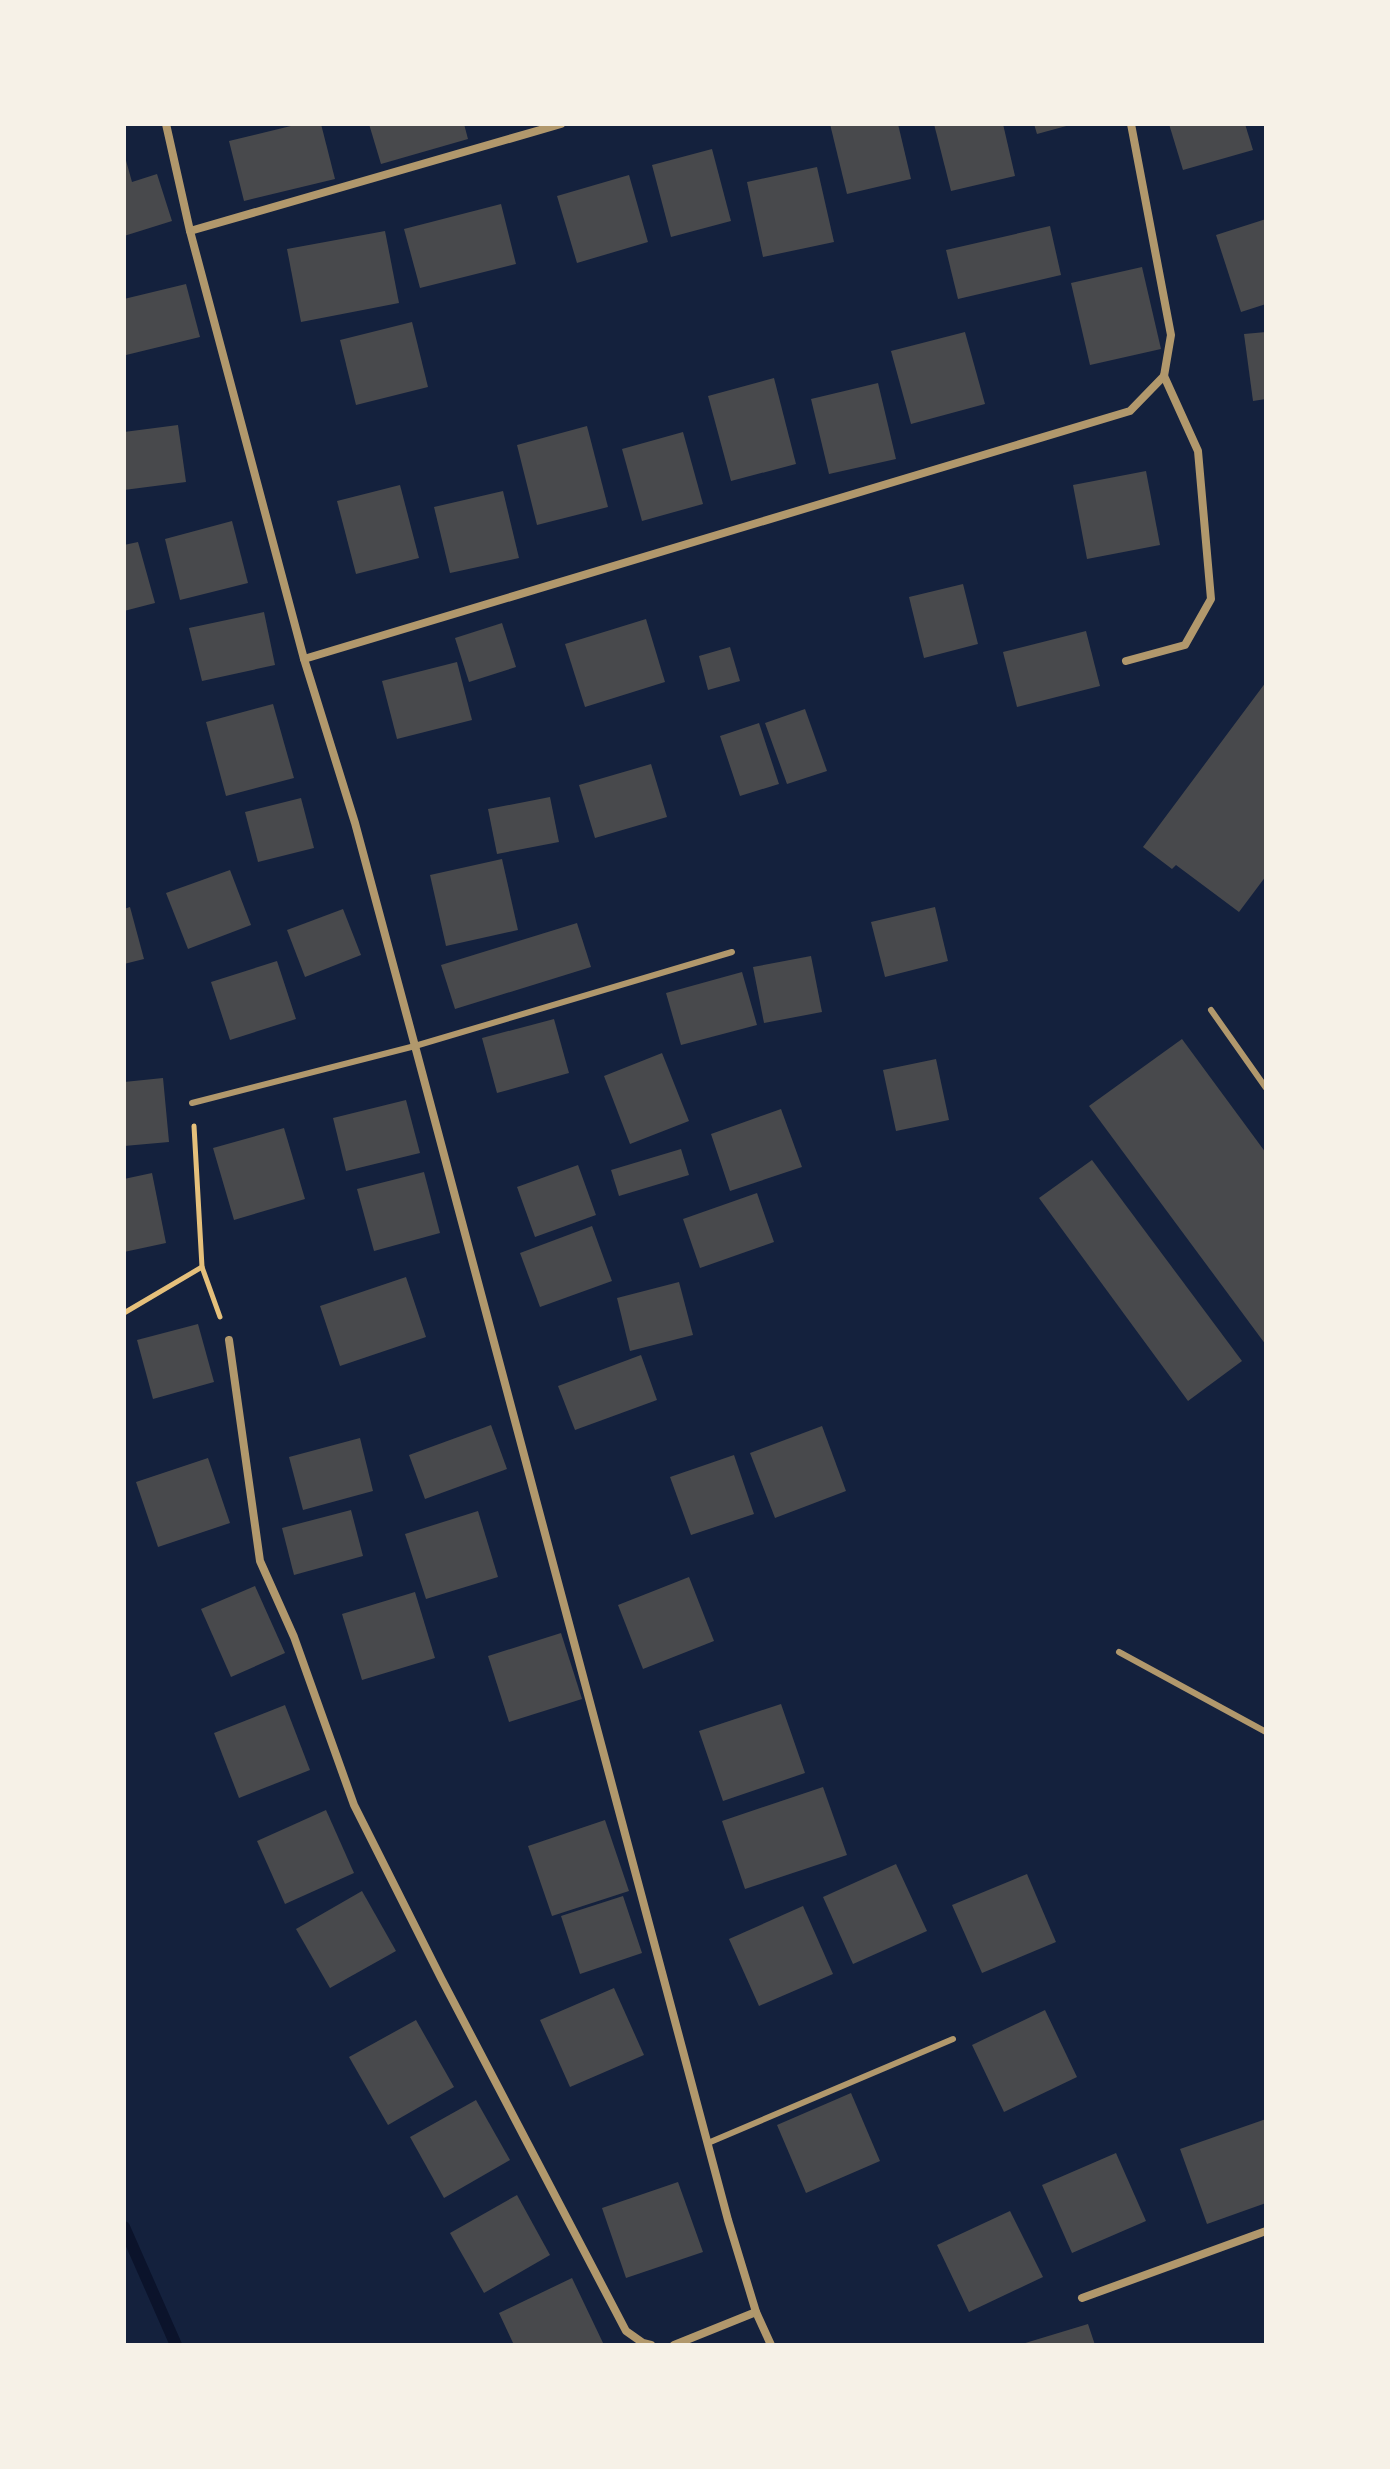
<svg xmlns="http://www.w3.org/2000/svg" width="1390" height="2469" viewBox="0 0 1390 2469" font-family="'Alegreya Sans',sans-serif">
<rect width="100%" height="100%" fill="#14213d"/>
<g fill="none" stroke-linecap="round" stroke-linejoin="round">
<path stroke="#0b132b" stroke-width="12" d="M 124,2227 L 176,2345"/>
</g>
<g fill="#48494c">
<path d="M 299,124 L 321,124 L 335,179 L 244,201 L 229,141 Z"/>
<path d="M 369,124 L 464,124 L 468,139 L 381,164 Z"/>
<path d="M 830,124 L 898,124 L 911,179 L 847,194 Z"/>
<path d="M 934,124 L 1003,124 L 1015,176 L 951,191 Z"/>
<path d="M 1034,124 L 1070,124 L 1070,125 L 1037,134 Z"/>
<path d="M 1169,124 L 1245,124 L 1253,150 L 1183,170 Z"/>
<path d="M 712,149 L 731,221 L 671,237 L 652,165 Z"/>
<path d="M 125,157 L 132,182 L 157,174 L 172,221 L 124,236 Z"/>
<path d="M 817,167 L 834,242 L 763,257 L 747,182 Z"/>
<path d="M 629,175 L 648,242 L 577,263 L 557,196 Z"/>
<path d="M 501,204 L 516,264 L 420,288 L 404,229 Z"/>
<path d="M 1266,219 L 1266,304 L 1241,312 L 1216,235 Z"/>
<path d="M 1050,226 L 1061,275 L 958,299 L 946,250 Z"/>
<path d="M 385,231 L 399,303 L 301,322 L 287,249 Z"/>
<path d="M 1142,267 L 1161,349 L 1090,365 L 1071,283 Z"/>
<path d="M 186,284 L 200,337 L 126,355 L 124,299 Z"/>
<path d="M 412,322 L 428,387 L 356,405 L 340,340 Z"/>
<path d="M 965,332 L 985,404 L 911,424 L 891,351 Z"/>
<path d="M 1266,332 L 1266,399 L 1253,401 L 1244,334 Z"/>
<path d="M 774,378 L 796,464 L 731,481 L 708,396 Z"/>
<path d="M 878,383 L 896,459 L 829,474 L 811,399 Z"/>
<path d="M 178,425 L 186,482 L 124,490 L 124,432 Z"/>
<path d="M 587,426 L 608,507 L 537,525 L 517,445 Z"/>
<path d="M 683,432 L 703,504 L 642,521 L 622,449 Z"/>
<path d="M 1146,471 L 1160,545 L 1087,559 L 1073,485 Z"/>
<path d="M 400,485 L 419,558 L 356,574 L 337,501 Z"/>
<path d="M 503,491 L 519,558 L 450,573 L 434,507 Z"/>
<path d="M 232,521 L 248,583 L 180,600 L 165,539 Z"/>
<path d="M 138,542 L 155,603 L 124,611 L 124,545 Z"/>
<path d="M 963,584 L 978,644 L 924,658 L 909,597 Z"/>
<path d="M 264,612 L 275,665 L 202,681 L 189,628 Z"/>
<path d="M 646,619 L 665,682 L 585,707 L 565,644 Z"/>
<path d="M 502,623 L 516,667 L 469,682 L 455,638 Z"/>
<path d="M 1086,631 L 1100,686 L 1017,707 L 1003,652 Z"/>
<path d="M 730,647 L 740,681 L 708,690 L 699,656 Z"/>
<path d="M 457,662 L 472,720 L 397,739 L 382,681 Z"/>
<path d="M 1266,682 L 1266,876 L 1239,912 L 1176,865 L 1172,869 L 1143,847 Z"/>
<path d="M 273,704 L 294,778 L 226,796 L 206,722 Z"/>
<path d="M 805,709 L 827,771 L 787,784 L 765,723 Z"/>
<path d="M 759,723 L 779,784 L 740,796 L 720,736 Z"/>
<path d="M 651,764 L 667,817 L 595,838 L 579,785 Z"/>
<path d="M 550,797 L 559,842 L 497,854 L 488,809 Z"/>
<path d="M 301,798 L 314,848 L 258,862 L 245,812 Z"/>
<path d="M 502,859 L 518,930 L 446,946 L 430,875 Z"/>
<path d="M 230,870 L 251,925 L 188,949 L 166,893 Z"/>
<path d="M 130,907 L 144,959 L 124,964 L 124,909 Z"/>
<path d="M 935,907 L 948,961 L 885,977 L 871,922 Z"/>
<path d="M 343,909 L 361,955 L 305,977 L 287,930 Z"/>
<path d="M 577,923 L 591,967 L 455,1009 L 441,965 Z"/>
<path d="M 811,956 L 822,1012 L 764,1023 L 753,967 Z"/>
<path d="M 277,961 L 296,1019 L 230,1040 L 211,982 Z"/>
<path d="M 742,972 L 757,1025 L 681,1045 L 666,993 Z"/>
<path d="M 554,1019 L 569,1073 L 497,1093 L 482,1038 Z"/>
<path d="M 1182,1039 L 1266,1153 L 1266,1345 L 1089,1106 Z"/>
<path d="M 662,1053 L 689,1121 L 630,1144 L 604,1076 Z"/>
<path d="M 936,1059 L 949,1120 L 896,1131 L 883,1070 Z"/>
<path d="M 163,1078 L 169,1142 L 124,1146 L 124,1082 Z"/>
<path d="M 406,1100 L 420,1153 L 346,1171 L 333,1118 Z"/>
<path d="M 781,1109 L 802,1167 L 730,1191 L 711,1134 Z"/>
<path d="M 284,1128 L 305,1199 L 234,1220 L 213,1148 Z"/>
<path d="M 681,1149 L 689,1175 L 619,1196 L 611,1170 Z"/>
<path d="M 1092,1160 L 1242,1361 L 1188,1401 L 1039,1198 Z"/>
<path d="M 578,1165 L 596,1215 L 535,1237 L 517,1187 Z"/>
<path d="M 424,1172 L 440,1233 L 374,1251 L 357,1189 Z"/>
<path d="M 152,1173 L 166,1243 L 124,1252 L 124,1179 Z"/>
<path d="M 757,1193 L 774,1242 L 700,1268 L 683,1219 Z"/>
<path d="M 592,1226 L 612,1281 L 540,1307 L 520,1253 Z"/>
<path d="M 406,1277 L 426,1337 L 340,1366 L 320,1306 Z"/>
<path d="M 679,1282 L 693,1335 L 630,1351 L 617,1298 Z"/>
<path d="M 198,1324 L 214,1382 L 153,1399 L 137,1340 Z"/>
<path d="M 641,1355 L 657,1400 L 575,1430 L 558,1386 Z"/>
<path d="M 491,1425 L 507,1469 L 425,1499 L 409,1455 Z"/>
<path d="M 822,1426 L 846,1491 L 775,1518 L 750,1453 Z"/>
<path d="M 360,1438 L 373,1491 L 303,1510 L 289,1457 Z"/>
<path d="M 734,1455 L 754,1514 L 691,1535 L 670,1477 Z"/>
<path d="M 208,1458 L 230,1523 L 158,1547 L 136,1482 Z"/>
<path d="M 351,1510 L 363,1556 L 294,1575 L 282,1528 Z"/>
<path d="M 478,1511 L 498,1577 L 426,1599 L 405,1534 Z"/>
<path d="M 689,1577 L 714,1641 L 643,1669 L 618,1605 Z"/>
<path d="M 255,1586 L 285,1653 L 231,1677 L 201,1609 Z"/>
<path d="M 415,1592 L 435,1658 L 362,1680 L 342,1614 Z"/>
<path d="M 561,1633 L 582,1699 L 509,1722 L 488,1656 Z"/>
<path d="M 781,1704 L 805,1773 L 723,1801 L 699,1731 Z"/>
<path d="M 285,1705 L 310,1770 L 239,1798 L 214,1733 Z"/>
<path d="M 823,1787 L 847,1855 L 745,1889 L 722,1821 Z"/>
<path d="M 326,1810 L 354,1873 L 285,1904 L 257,1841 Z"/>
<path d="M 605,1820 L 629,1891 L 552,1916 L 528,1846 Z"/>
<path d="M 896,1864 L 927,1931 L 853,1964 L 823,1897 Z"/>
<path d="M 1027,1874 L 1056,1942 L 982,1973 L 952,1905 Z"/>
<path d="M 362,1891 L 396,1951 L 330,1988 L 296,1929 Z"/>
<path d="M 623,1896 L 642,1953 L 580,1974 L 561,1916 Z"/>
<path d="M 803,1906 L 833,1974 L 759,2006 L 729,1939 Z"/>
<path d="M 614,1988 L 644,2055 L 570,2087 L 540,2020 Z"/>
<path d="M 1045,2010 L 1077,2077 L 1004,2112 L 972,2045 Z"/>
<path d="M 416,2020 L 454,2087 L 388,2125 L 349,2057 Z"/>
<path d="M 851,2093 L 880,2161 L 806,2193 L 777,2125 Z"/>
<path d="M 476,2100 L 510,2160 L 444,2198 L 410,2137 Z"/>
<path d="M 1266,2119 L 1266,2203 L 1207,2224 L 1180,2149 Z"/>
<path d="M 1116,2153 L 1146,2221 L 1072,2253 L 1042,2185 Z"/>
<path d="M 678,2182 L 703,2252 L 626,2278 L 602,2208 Z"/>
<path d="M 517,2195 L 550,2255 L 484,2293 L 450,2233 Z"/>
<path d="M 1010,2211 L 1043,2277 L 969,2312 L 937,2245 Z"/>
<path d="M 572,2278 L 604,2345 L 514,2345 L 499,2313 Z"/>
<path d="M 1088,2324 L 1095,2345 L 1022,2345 L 1022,2344 Z"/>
</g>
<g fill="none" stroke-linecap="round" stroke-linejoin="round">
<g stroke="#e5c07b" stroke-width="5">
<path d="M 194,1126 L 202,1267 L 220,1317"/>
<path d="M 124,1313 L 202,1267"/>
</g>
<g stroke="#b1986c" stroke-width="6">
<path d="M 1211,1010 L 1266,1088"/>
<path d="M 192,1103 L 415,1046 L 732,952"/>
<path d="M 1119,1652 L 1266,1732"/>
<path d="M 708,2143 L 953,2039"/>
</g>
<g stroke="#b1986c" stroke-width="8">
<path d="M 166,124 L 190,231 L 304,659 L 355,823 L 415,1046 L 728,2220 L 756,2312 L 771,2345"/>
<path d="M 190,231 L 561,124"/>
<path d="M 304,659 L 1130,411 L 1164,376 L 1171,335 L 1131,124"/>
<path d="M 1126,661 L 1185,645 L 1211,599 L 1198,451 L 1164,376"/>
<path d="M 229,1340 L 260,1561 L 294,1637 L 354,1805 L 441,1978 L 626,2331 L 643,2343 L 651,2345"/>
<path d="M 1082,2298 L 1266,2231"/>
<path d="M 674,2345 L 756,2312"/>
</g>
</g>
<rect width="1390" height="2469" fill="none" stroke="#f6f1e7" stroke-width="252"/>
</svg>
